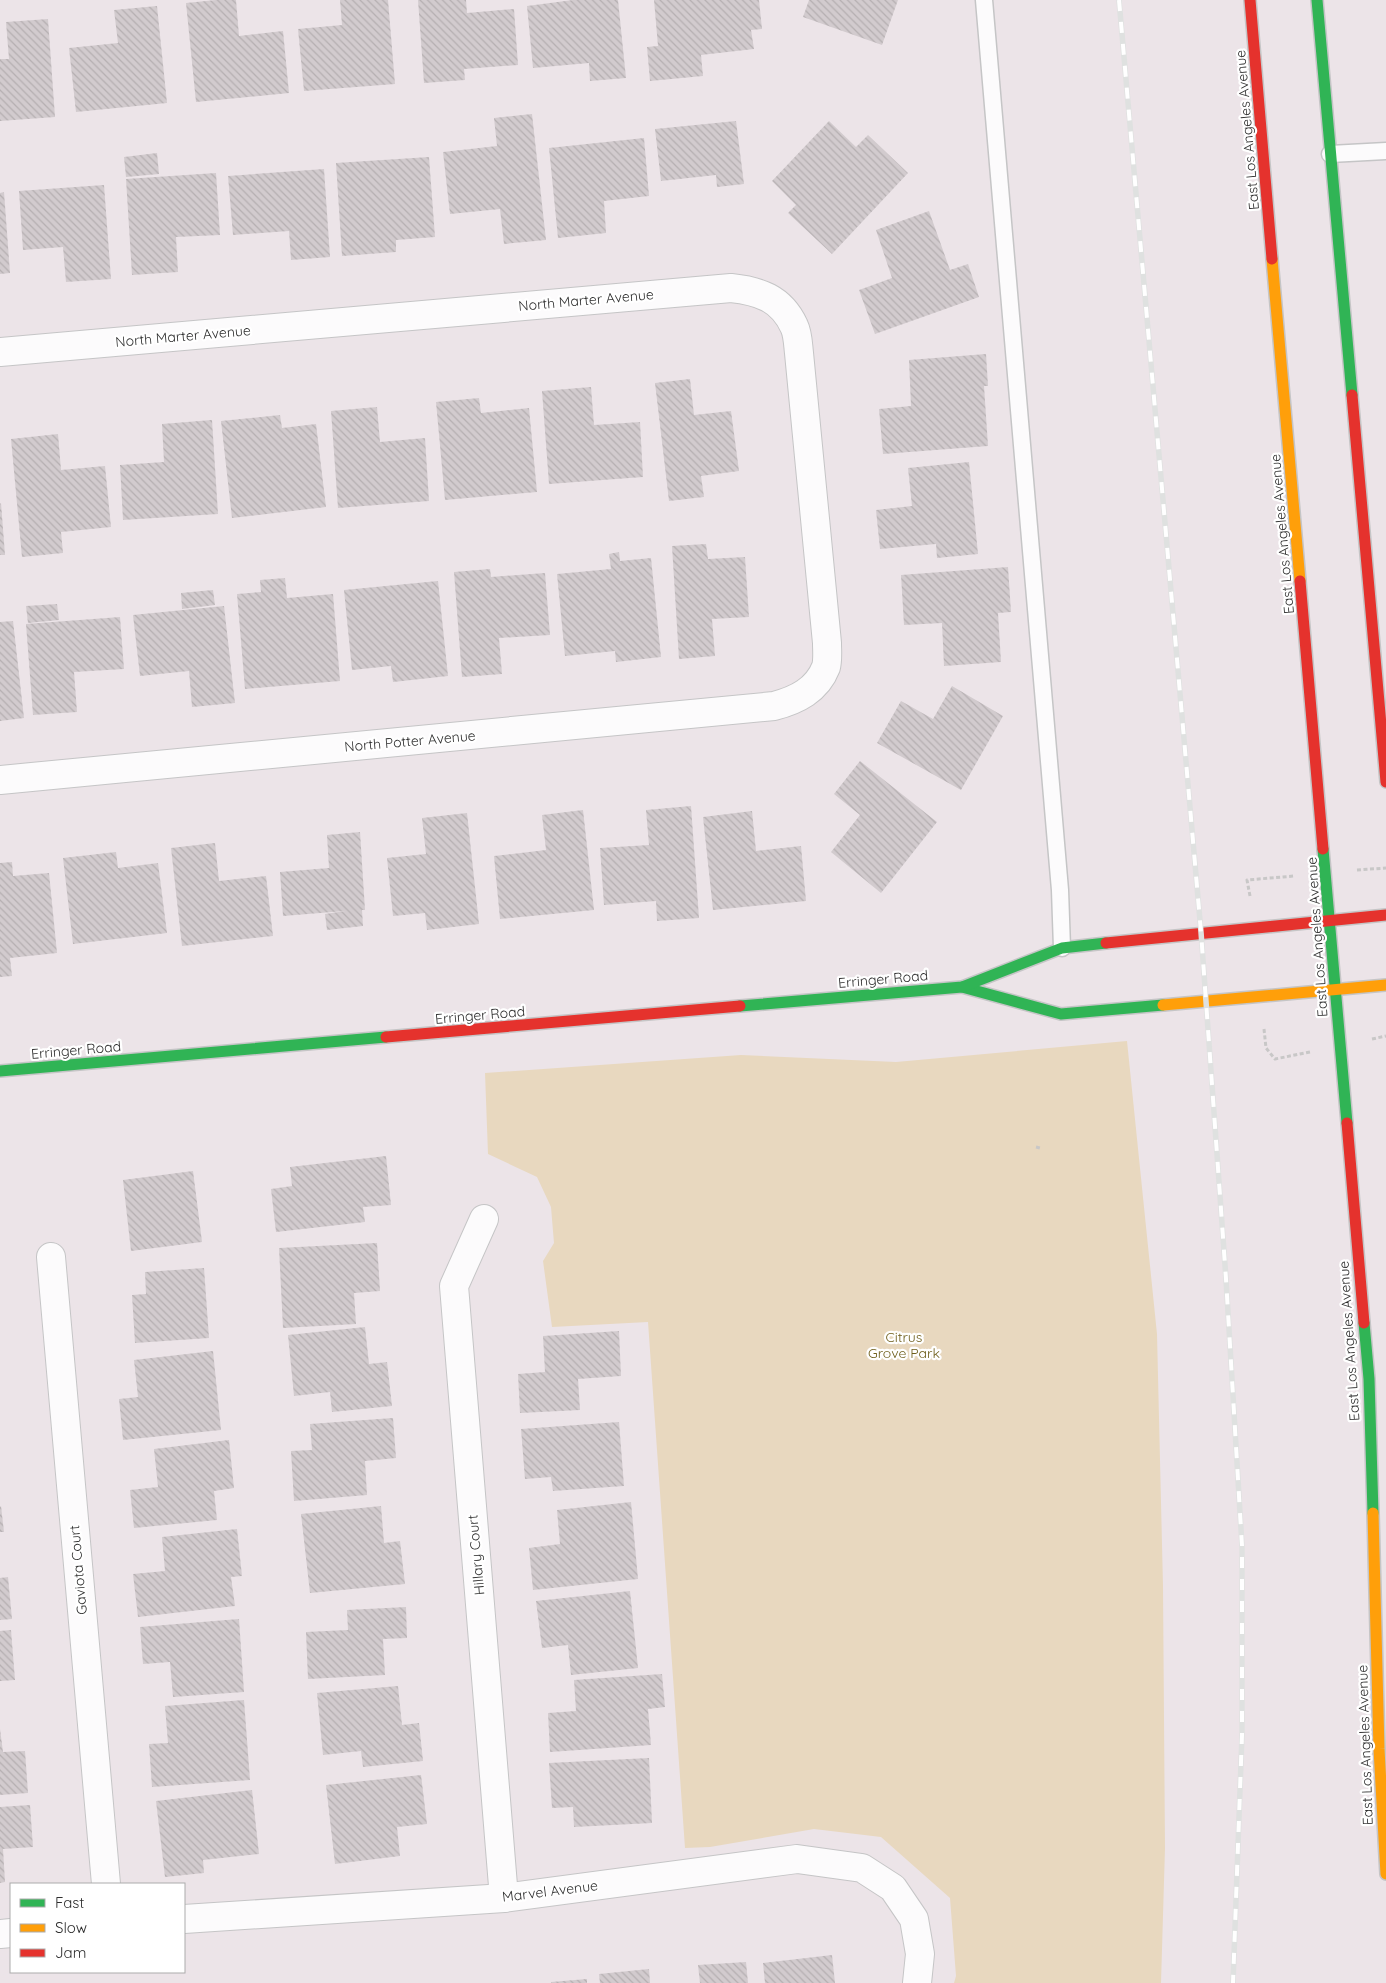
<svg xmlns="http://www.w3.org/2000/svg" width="1386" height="1983" viewBox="0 0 1386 1983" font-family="Quicksand,sans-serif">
<defs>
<pattern id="building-back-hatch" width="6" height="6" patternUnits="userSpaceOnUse" patternTransform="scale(1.25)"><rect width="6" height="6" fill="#d2cbce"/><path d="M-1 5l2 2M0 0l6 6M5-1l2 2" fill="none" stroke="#b5afb1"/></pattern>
</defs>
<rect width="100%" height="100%" fill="#ece4e8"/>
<path fill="#e8d8bf" d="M 1127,1041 L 1157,1334 L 1163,1586 L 1165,1848 L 1161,1983 L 954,1983 L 956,1976 L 950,1898 L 881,1837 L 814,1829 L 710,1847 L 685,1848 L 648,1322 L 552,1327 L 543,1261 L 554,1243 L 551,1207 L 537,1177 L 488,1154 L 485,1073 L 741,1055 L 896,1062 Z"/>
<g fill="url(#building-back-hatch)">
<path d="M 216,0 L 236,0 L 239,36 L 283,31 L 289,93 L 196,102 L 186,3 Z"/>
<path d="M 340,0 L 388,0 L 395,84 L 304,91 L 298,29 L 342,25 Z"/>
<path d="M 418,0 L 466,0 L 467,13 L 514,9 L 518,65 L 464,69 L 465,80 L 424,83 Z"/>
<path d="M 573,0 L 618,0 L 626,78 L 590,81 L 589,63 L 533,68 L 527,6 Z"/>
<path d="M 654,0 L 759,0 L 762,29 L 751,30 L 754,49 L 701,55 L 703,76 L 650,81 L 647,47 L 658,46 Z"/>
<path d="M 809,0 L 898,0 L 882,45 L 803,17 Z"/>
<path d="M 157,6 L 167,103 L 76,112 L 69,48 L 118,43 L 114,10 Z"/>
<path d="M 48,19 L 55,117 L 0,121 L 0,59 L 9,59 L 6,22 Z"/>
<path d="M 532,114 L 546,240 L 504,244 L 500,209 L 450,214 L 443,152 L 497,146 L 494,118 Z"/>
<path d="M 736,121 L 744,184 L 717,187 L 716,175 L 661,181 L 655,129 Z"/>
<path d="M 829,121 L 856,147 L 868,135 L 908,173 L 832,254 L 788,213 L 796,205 L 772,181 Z"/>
<path d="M 644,138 L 649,196 L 604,201 L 606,233 L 558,238 L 549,148 Z"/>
<path d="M 157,153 L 159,174 L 126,177 L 124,157 Z"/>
<path d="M 429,157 L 435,237 L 396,240 L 396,252 L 342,256 L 336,163 Z"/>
<path d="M 324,169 L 330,257 L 291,260 L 289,231 L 233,235 L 228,176 Z"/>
<path d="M 216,173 L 220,235 L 176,237 L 178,272 L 132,275 L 126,179 Z"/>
<path d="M 104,185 L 111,279 L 66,282 L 63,247 L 23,250 L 19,191 Z"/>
<path d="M 4,192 L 10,273 L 0,274 L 0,193 Z"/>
<path d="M 929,211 L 950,270 L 968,264 L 979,297 L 875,334 L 859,290 L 892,278 L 876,230 Z"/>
<path d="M 986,354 L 988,386 L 984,386 L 988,446 L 883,454 L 879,409 L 911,406 L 909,360 Z"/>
<path d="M 690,379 L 694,415 L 731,411 L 739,471 L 701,476 L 704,497 L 669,501 L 655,383 Z"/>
<path d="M 591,387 L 594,425 L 640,422 L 643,477 L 549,484 L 542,391 Z"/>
<path d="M 479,398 L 481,413 L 529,408 L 537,492 L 445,500 L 436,402 Z"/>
<path d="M 377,407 L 380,442 L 425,438 L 429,501 L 338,508 L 331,411 Z"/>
<path d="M 280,415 L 282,428 L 316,424 L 326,507 L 232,518 L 221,421 Z"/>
<path d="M 212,420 L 218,514 L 123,520 L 120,465 L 164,462 L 162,424 Z"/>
<path d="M 58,434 L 61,470 L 105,466 L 111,527 L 61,532 L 63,553 L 22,557 L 11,439 Z"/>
<path d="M 969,462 L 978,554 L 937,558 L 936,544 L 880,549 L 876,510 L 912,506 L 908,468 Z"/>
<path d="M 1,503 L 5,555 L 0,555 L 0,504 Z"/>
<path d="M 706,544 L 708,559 L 745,557 L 749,617 L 712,619 L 715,656 L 679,659 L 672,546 Z"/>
<path d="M 619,552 L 620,561 L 651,558 L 661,657 L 616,662 L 615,651 L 565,656 L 557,574 L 611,569 L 609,554 Z"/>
<path d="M 1008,567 L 1011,612 L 998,613 L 1001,662 L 944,666 L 942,623 L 904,625 L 901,575 Z"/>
<path d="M 490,569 L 491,577 L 545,573 L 550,635 L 499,638 L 502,674 L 462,677 L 454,572 Z"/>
<path d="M 285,578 L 287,598 L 333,594 L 340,681 L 245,689 L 237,594 L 261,592 L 260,580 Z"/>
<path d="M 438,581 L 448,676 L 393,682 L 391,666 L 352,670 L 344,590 Z"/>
<path d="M 213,590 L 215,605 L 182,609 L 181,593 Z"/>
<path d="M 57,604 L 59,620 L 28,623 L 26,606 Z"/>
<path d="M 224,606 L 235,703 L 192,707 L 189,671 L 140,676 L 133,615 Z"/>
<path d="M 120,617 L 124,669 L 74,672 L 77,712 L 33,715 L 26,624 Z"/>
<path d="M 13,621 L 24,718 L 0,721 L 0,622 Z"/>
<path d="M 952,686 L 1003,716 L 961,790 L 877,743 L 901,701 L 933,719 Z"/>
<path d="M 860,761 L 937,822 L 881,893 L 831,852 L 860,815 L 834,794 Z"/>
<path d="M 691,806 L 699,918 L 657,921 L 656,901 L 604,905 L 600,848 L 649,845 L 646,810 Z"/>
<path d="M 583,810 L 594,910 L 500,919 L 494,856 L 546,850 L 542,815 Z"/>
<path d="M 752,811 L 756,851 L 801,846 L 806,901 L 713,910 L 703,817 Z"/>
<path d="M 467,813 L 479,924 L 427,930 L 425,913 L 393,916 L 387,858 L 426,854 L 422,818 Z"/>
<path d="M 360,832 L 365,910 L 362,910 L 363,926 L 327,930 L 325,914 L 345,911 L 283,916 L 280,872 L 329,868 L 327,835 Z"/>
<path d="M 215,843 L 219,881 L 266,876 L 273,936 L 182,946 L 171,848 Z"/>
<path d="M 116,852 L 118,868 L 158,863 L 167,933 L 73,944 L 63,858 Z"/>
<path d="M 12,862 L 13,876 L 49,873 L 57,953 L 10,958 L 12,976 L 0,977 L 0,863 Z"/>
<path d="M 386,1156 L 391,1205 L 363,1207 L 365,1222 L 276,1232 L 271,1189 L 292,1186 L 290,1167 Z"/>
<path d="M 193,1171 L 202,1242 L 131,1251 L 123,1180 Z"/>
<path d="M 377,1243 L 380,1291 L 354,1293 L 356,1324 L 283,1328 L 279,1248 Z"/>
<path d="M 204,1268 L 209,1338 L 135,1343 L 132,1295 L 146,1294 L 145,1272 Z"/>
<path d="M 365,1327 L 369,1364 L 387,1362 L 392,1406 L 332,1412 L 330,1392 L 294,1396 L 288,1335 Z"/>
<path d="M 619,1331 L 621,1376 L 578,1379 L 580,1410 L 520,1413 L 518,1374 L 545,1372 L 543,1336 Z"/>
<path d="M 213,1351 L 221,1430 L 123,1440 L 119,1399 L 138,1397 L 134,1360 Z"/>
<path d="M 393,1418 L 396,1458 L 365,1461 L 367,1495 L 294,1501 L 291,1451 L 312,1450 L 310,1424 Z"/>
<path d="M 619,1422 L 624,1486 L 553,1491 L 551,1477 L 525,1479 L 521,1429 Z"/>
<path d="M 229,1440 L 234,1488 L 214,1491 L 217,1520 L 134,1528 L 130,1490 L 158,1487 L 154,1449 Z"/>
<path d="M 631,1502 L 638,1579 L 533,1590 L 529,1548 L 560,1544 L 557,1510 Z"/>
<path d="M 1,1506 L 4,1532 L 0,1532 L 0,1507 Z"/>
<path d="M 381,1506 L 384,1543 L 400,1541 L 405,1584 L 310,1593 L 301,1514 Z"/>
<path d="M 237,1529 L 242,1576 L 231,1577 L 235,1606 L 138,1617 L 133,1574 L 165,1571 L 162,1537 Z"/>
<path d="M 8,1577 L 12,1619 L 0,1620 L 0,1578 Z"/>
<path d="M 630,1591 L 638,1668 L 571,1675 L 568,1645 L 542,1648 L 536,1601 Z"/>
<path d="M 406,1607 L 407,1638 L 383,1639 L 385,1675 L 308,1679 L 306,1632 L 348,1630 L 347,1610 Z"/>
<path d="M 239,1619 L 244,1692 L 173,1697 L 170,1662 L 143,1664 L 140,1627 Z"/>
<path d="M 11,1630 L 15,1680 L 0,1681 L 0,1631 Z"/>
<path d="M 662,1674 L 665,1707 L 648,1709 L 651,1745 L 550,1752 L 548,1713 L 576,1711 L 574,1680 Z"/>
<path d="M 398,1686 L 402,1725 L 419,1723 L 423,1761 L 363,1767 L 361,1751 L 323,1755 L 317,1693 Z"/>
<path d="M 244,1700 L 250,1780 L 152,1787 L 149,1744 L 168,1743 L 165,1706 Z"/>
<path d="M 0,1729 L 3,1752 L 25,1751 L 28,1793 L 0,1795 Z"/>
<path d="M 649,1758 L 652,1823 L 574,1827 L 573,1807 L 552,1808 L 549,1763 Z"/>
<path d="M 421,1775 L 427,1824 L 397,1827 L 400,1856 L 335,1864 L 326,1785 Z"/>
<path d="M 252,1790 L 259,1854 L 203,1860 L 204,1873 L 165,1877 L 156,1801 Z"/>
<path d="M 30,1805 L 33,1847 L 3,1849 L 5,1882 L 0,1883 L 0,1807 Z"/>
<path d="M 832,1955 L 835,1983 L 765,1983 L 763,1963 Z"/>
<path d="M 746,1962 L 748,1983 L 700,1983 L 698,1965 Z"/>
<path d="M 649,1969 L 650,1983 L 600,1983 L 599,1974 Z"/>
<path d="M 587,1979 L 587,1983 L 551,1983 L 551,1982 Z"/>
</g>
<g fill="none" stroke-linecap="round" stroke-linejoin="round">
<defs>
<g id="lane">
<path d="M 984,0 L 1060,890 L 1062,948"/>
<path d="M 1330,154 L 1386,151"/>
</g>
<g id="street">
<path d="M 0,352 L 731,288 C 759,291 781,298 794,326 C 798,334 798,345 799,353 L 827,643 C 827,650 828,660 826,667 C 817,690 797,700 774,706 L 0,780"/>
<path d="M 484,1219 L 454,1286 L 504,1898"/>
<path d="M 51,1257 L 106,1884"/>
<path d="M 184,1919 L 504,1898 L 797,1859 L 862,1868 L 893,1888 L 914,1919 L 920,1954 L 917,1983"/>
<path d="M 0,1934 L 11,1933"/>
</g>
<g id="fast">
<path d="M 1317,0 L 1352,395"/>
<path d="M 1323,849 L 1347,1123"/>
<path d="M 962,987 L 1061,1014 L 1163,1005"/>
<path d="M 740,1006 L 962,987 L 1062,948 L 1106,943"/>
<path d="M 0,1071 L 386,1037"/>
<path d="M 1364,1323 L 1369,1379 L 1373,1513"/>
</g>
<g id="slow">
<path d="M 1272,259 L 1300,581"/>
<path d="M 1163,1005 L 1386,985"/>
<path d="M 1373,1513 L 1379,1749 L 1386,1874"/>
</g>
<g id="jam">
<path d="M 1250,0 L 1272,259"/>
<path d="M 1352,395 L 1386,782"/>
<path d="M 1300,581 L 1323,849"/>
<path d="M 1106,943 L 1386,915"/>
<path d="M 386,1037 L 740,1006"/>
<path d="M 1347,1123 L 1364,1323"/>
</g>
</defs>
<use href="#lane" stroke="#c5c5c6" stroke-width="19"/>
<use href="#street" stroke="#c5c5c6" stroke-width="30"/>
<use href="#fast" stroke="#c5c5c6" stroke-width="14"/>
<use href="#slow" stroke="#c5c5c6" stroke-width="14"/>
<use href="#jam" stroke="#c5c5c6" stroke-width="14"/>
<g stroke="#c8c7c7" stroke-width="3" stroke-dasharray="4 2.5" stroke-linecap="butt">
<path d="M 1357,870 L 1386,868"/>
<path d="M 1250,896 L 1247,880 L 1294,876"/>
<path d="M 1264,1029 L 1266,1048 L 1275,1059 L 1310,1052"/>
<path d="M 1372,1039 L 1386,1036"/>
<path d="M 1036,1147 L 1040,1148"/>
</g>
<use href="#lane" stroke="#fcfbfc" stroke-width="16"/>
<use href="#street" stroke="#fcfbfc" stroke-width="28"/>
<use href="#fast" stroke="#30b455" stroke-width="11"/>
<use href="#slow" stroke="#ff9f0a" stroke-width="11"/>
<use href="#jam" stroke="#e5322d" stroke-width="11"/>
<defs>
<path id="rail" d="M 1119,0 L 1201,932 L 1226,1279 L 1242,1546 L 1242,1735 L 1233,1983"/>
</defs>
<use href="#rail" stroke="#dfe1e0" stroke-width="5.5"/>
<use href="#rail" stroke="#fff" stroke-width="4" stroke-dasharray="11" stroke-linecap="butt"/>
</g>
<g text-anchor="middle" stroke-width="4.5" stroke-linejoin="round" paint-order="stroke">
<g font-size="14" fill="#2e2e2e" stroke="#fff">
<text transform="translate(1247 130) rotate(-95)" y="5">East Los Angeles Avenue</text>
<text transform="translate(586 300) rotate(-5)" y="5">North Marter Avenue</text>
<text transform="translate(183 336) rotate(-5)" y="5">North Marter Avenue</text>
<text transform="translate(1282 534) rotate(-95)" y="5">East Los Angeles Avenue</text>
<text transform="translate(410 741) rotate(-5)" y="5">North Potter Avenue</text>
<text transform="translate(1317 937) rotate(-94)" y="5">East Los Angeles Avenue</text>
<text transform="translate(883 979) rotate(-5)" y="5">Erringer Road</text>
<text transform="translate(480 1015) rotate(-5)" y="5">Erringer Road</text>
<text transform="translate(76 1050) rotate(-5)" y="5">Erringer Road</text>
<text transform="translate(1349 1341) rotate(-94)" y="5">East Los Angeles Avenue</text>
<text transform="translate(476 1555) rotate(-95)" y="5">Hillary Court</text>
<text transform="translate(78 1570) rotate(-95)" y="5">Gaviota Court</text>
<text transform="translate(1365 1745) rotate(-92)" y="5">East Los Angeles Avenue</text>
<text transform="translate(550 1891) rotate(-7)" y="5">Marvel Avenue</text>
</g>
<g font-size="14" fill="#6e5e1b" stroke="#fff">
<text x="904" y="1342">Citrus<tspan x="904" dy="16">Grove Park</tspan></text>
</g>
</g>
<rect x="10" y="1883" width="175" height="90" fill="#ffffff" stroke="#ababab"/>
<rect x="20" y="1899" width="25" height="8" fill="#30b455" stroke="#ababab"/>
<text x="55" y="1908" font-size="15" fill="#2e2e2e">Fast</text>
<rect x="20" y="1924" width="25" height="8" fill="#ff9f0a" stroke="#ababab"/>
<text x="55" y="1933" font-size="15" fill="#2e2e2e">Slow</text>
<rect x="20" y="1949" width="25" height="8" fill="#e5322d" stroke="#ababab"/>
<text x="55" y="1958" font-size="15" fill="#2e2e2e">Jam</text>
</svg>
